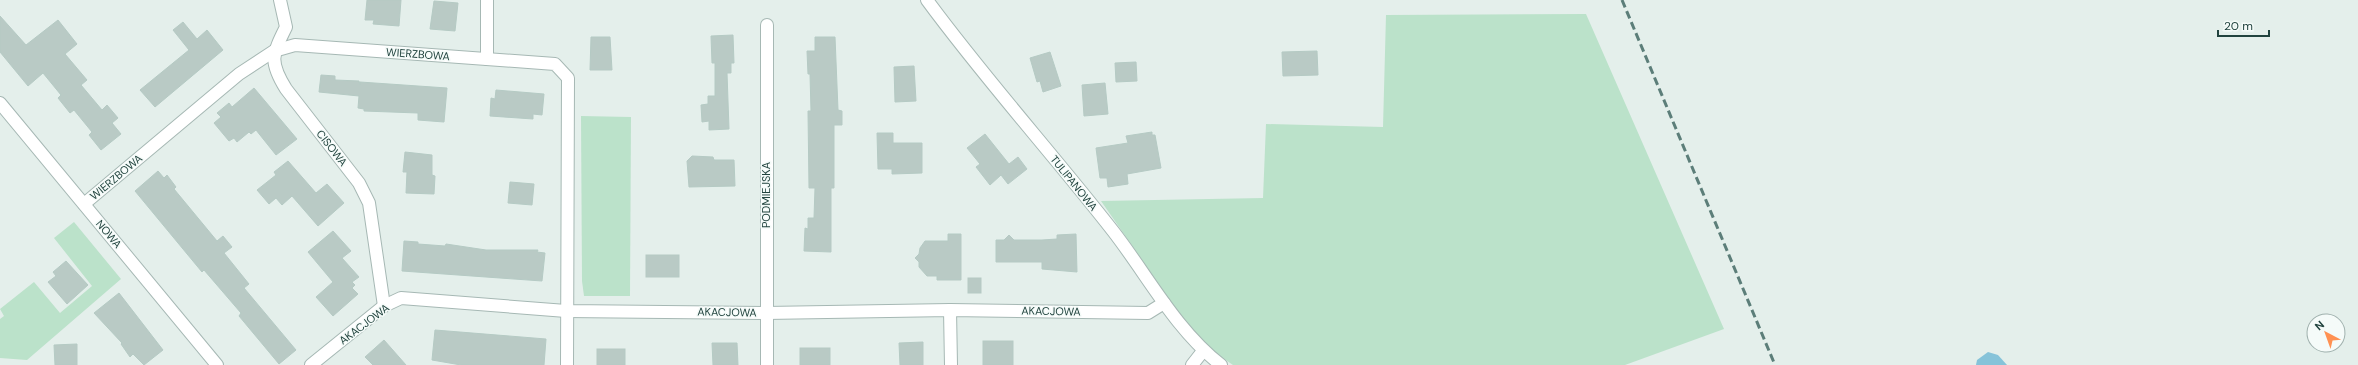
<svg xmlns="http://www.w3.org/2000/svg" width="2358" height="365" viewBox="0 0 2358 365" font-family="'DM Sans',sans-serif">
<rect width="100%" height="100%" fill="#e4efeb"/>
<g fill="#bbe2ca">
<path d="M 1586,14 L 1724,329 L 1625,365 L 1233,365 L 1199,342 L 1101,201 L 1263,198 L 1266,124 L 1383,127 L 1386,15 Z"/>
<path d="M 581,116 L 631,117 L 630,296 L 584,296 L 582,281 Z"/>
<path d="M 74,222 L 121,279 L 27,360 L 0,358 L 0,319 L 4,316 L 0,309 L 34,282 L 60,313 L 92,286 L 54,238 Z"/>
</g>
<path fill="#86c3d9" d="M 1988,352 L 1998,355 L 2007,365 L 1976,365 L 1977,360 Z"/>
<g fill="#b9cac5" stroke="#b5cac4">
<path d="M 367,0 L 401,0 L 399,26 L 373,24 L 374,20 L 365,20 Z"/>
<path d="M 434,1 L 458,3 L 455,31 L 430,29 Z"/>
<path d="M 0,16 L 26,45 L 58,20 L 77,44 L 65,54 L 87,80 L 81,85 L 102,110 L 107,105 L 118,118 L 112,123 L 121,134 L 101,150 L 89,135 L 92,132 L 74,110 L 70,113 L 58,98 L 61,95 L 43,73 L 28,86 L 0,52 Z"/>
<path d="M 183,22 L 197,39 L 207,30 L 223,50 L 155,107 L 140,90 L 189,50 L 173,30 Z"/>
<path d="M 733,35 L 734,63 L 731,63 L 731,73 L 727,73 L 729,129 L 709,130 L 709,121 L 702,122 L 701,105 L 708,104 L 708,96 L 715,96 L 715,63 L 712,63 L 711,36 Z"/>
<path d="M 591,37 L 610,37 L 612,70 L 590,70 Z"/>
<path d="M 815,37 L 835,37 L 838,110 L 842,111 L 842,125 L 834,125 L 834,188 L 831,188 L 831,252 L 804,251 L 805,228 L 808,229 L 808,218 L 814,218 L 815,188 L 809,188 L 808,111 L 811,111 L 810,74 L 808,74 L 807,51 L 815,51 Z"/>
<path d="M 1317,51 L 1318,75 L 1283,76 L 1282,52 Z"/>
<path d="M 1050,52 L 1061,86 L 1043,92 L 1040,81 L 1037,82 L 1030,58 Z"/>
<path d="M 1136,62 L 1137,81 L 1116,82 L 1115,63 Z"/>
<path d="M 914,66 L 916,101 L 895,102 L 894,67 Z"/>
<path d="M 321,75 L 335,76 L 335,80 L 359,81 L 360,85 L 360,82 L 447,88 L 444,122 L 418,120 L 418,113 L 364,111 L 364,109 L 358,108 L 359,96 L 319,92 Z"/>
<path d="M 1105,83 L 1108,114 L 1084,116 L 1082,85 Z"/>
<path d="M 254,88 L 297,139 L 276,155 L 256,130 L 251,134 L 249,132 L 237,142 L 234,138 L 229,141 L 214,123 L 221,117 L 217,113 L 229,103 L 232,107 Z"/>
<path d="M 496,90 L 544,94 L 542,115 L 533,114 L 533,119 L 490,116 L 491,98 L 495,99 Z"/>
<path d="M 1152,132 L 1152,135 L 1155,135 L 1161,168 L 1127,174 L 1128,184 L 1108,187 L 1107,178 L 1100,178 L 1096,148 L 1128,143 L 1126,136 Z"/>
<path d="M 877,133 L 893,133 L 893,143 L 922,143 L 922,173 L 892,174 L 892,169 L 878,169 Z"/>
<path d="M 985,134 L 1009,164 L 1018,157 L 1027,169 L 1008,184 L 1001,175 L 990,185 L 976,167 L 980,164 L 967,148 Z"/>
<path d="M 405,152 L 432,155 L 432,175 L 435,176 L 434,194 L 406,193 L 407,172 L 403,172 Z"/>
<path d="M 692,156 L 713,157 L 714,160 L 734,160 L 735,186 L 689,187 L 687,161 Z"/>
<path d="M 288,161 L 316,193 L 327,184 L 344,203 L 318,226 L 292,196 L 282,205 L 276,198 L 269,204 L 257,190 L 276,175 L 274,172 Z"/>
<path d="M 158,171 L 164,178 L 167,175 L 176,187 L 174,189 L 217,241 L 223,236 L 232,247 L 224,253 L 249,284 L 244,288 L 296,350 L 279,364 L 239,316 L 241,313 L 204,270 L 202,272 L 135,191 Z"/>
<path d="M 510,182 L 534,184 L 532,205 L 508,203 Z"/>
<path d="M 333,231 L 351,251 L 342,258 L 359,277 L 352,282 L 355,285 L 352,288 L 358,294 L 333,316 L 316,297 L 333,282 L 308,252 Z"/>
<path d="M 948,234 L 961,234 L 961,280 L 937,280 L 937,276 L 927,276 L 919,267 L 919,262 L 915,258 L 919,254 L 920,248 L 925,241 L 948,241 Z"/>
<path d="M 1076,234 L 1077,272 L 1042,269 L 1042,262 L 996,262 L 996,240 L 1004,240 L 1009,235 L 1014,240 L 1042,240 L 1057,239 L 1057,235 Z"/>
<path d="M 404,241 L 418,242 L 418,244 L 445,246 L 446,244 L 486,250 L 538,250 L 537,252 L 545,253 L 542,281 L 402,271 Z"/>
<rect x="646" y="255" width="33" height="22"/>
<path d="M 66,261 L 88,285 L 67,304 L 48,282 L 56,276 L 53,272 Z"/>
<rect x="968" y="278" width="13" height="15"/>
<path d="M 119,293 L 163,350 L 144,365 L 133,354 L 130,357 L 121,344 L 122,343 L 94,313 Z"/>
<path d="M 435,330 L 546,339 L 544,365 L 461,365 L 432,360 Z"/>
<path d="M 384,340 L 406,365 L 373,365 L 365,357 Z"/>
<rect x="983" y="341" width="30" height="24"/>
<path d="M 923,342 L 923,365 L 900,365 L 899,343 Z"/>
<path d="M 712,343 L 737,343 L 738,365 L 713,365 Z"/>
<path d="M 77,344 L 77,365 L 55,365 L 54,345 Z"/>
<rect x="800" y="348" width="30" height="17"/>
<rect x="597" y="349" width="28" height="16"/>
</g>
<g fill="none" stroke-linecap="round" stroke-linejoin="round">
<defs>
<g id="street">
<path d="M 280,0 L 286,27 C 272,55 269,62 286,89 L 359,183 L 369,203 L 384,306"/>
<path d="M 487,0 L 487,59"/>
<path d="M 927,0 C 985,79 1052,153 1113,231 C 1148,276 1175,329 1221,365"/>
<path d="M 767,25 L 767,365"/>
<path d="M 0,103 L 217,365"/>
<path d="M 84,204 L 239,74 L 274,51 L 295,45 L 555,64 L 568,78 L 567,365"/>
<path d="M 950,310 L 951,365"/>
<path d="M 311,365 L 384,306 L 401,298 L 566,311 L 766,313 L 950,310 L 1148,313 L 1164,303"/>
<path d="M 1192,365 L 1203,351"/>
</g>
</defs>
<use href="#street" stroke="#a6b8b4" stroke-width="14"/>
<use href="#street" stroke="#fff" stroke-width="12"/>
<path stroke="#5c7e79" stroke-width="3" stroke-dasharray="8 4" stroke-linecap="butt" d="M 1622,0 L 1775,365"/>
</g>
<g text-anchor="middle" stroke-width="3" stroke-linejoin="round" paint-order="stroke">
<g font-size="11" fill="#21433e" stroke="#f5fbf9">
<text transform="translate(418 54) rotate(4)" y="4">WIERZBOWA</text>
<text transform="translate(332 148) rotate(52)" y="4">CISOWA</text>
<text transform="translate(116 177) rotate(-40)" y="4">WIERZBOWA</text>
<text transform="translate(1074 183) rotate(51)" y="4">TULIPANOWA</text>
<text transform="translate(766 195) rotate(-90)" y="4">PODMIEJSKA</text>
<text transform="translate(109 234) rotate(50)" y="4">NOWA</text>
<text transform="translate(1051 311) rotate(1)" y="4">AKACJOWA</text>
<text transform="translate(727 312) rotate(1)" y="4">AKACJOWA</text>
<text transform="translate(364 324) rotate(-37)" y="4">AKACJOWA</text>
</g>
</g>
<g transform="translate(2326 333) rotate(319)"><circle r="19" fill="#f5fbf9" stroke="#a0b1ae"/>
<path d="M0-3L7 15L0 10L-7 15Z" fill="#ff9152"/>
<text y="-6" font-size="11" font-weight="bold" text-anchor="middle" fill="#21433e">N</text>
</g>
<path d="M2218 30v6h51v-6" fill="none" stroke="#21433e" stroke-width="2"/>
<text x="2224" y="30" font-size="12" fill="#21433e" stroke="#f5fbf9" stroke-width="3" paint-order="stroke">20 m</text>
</svg>
